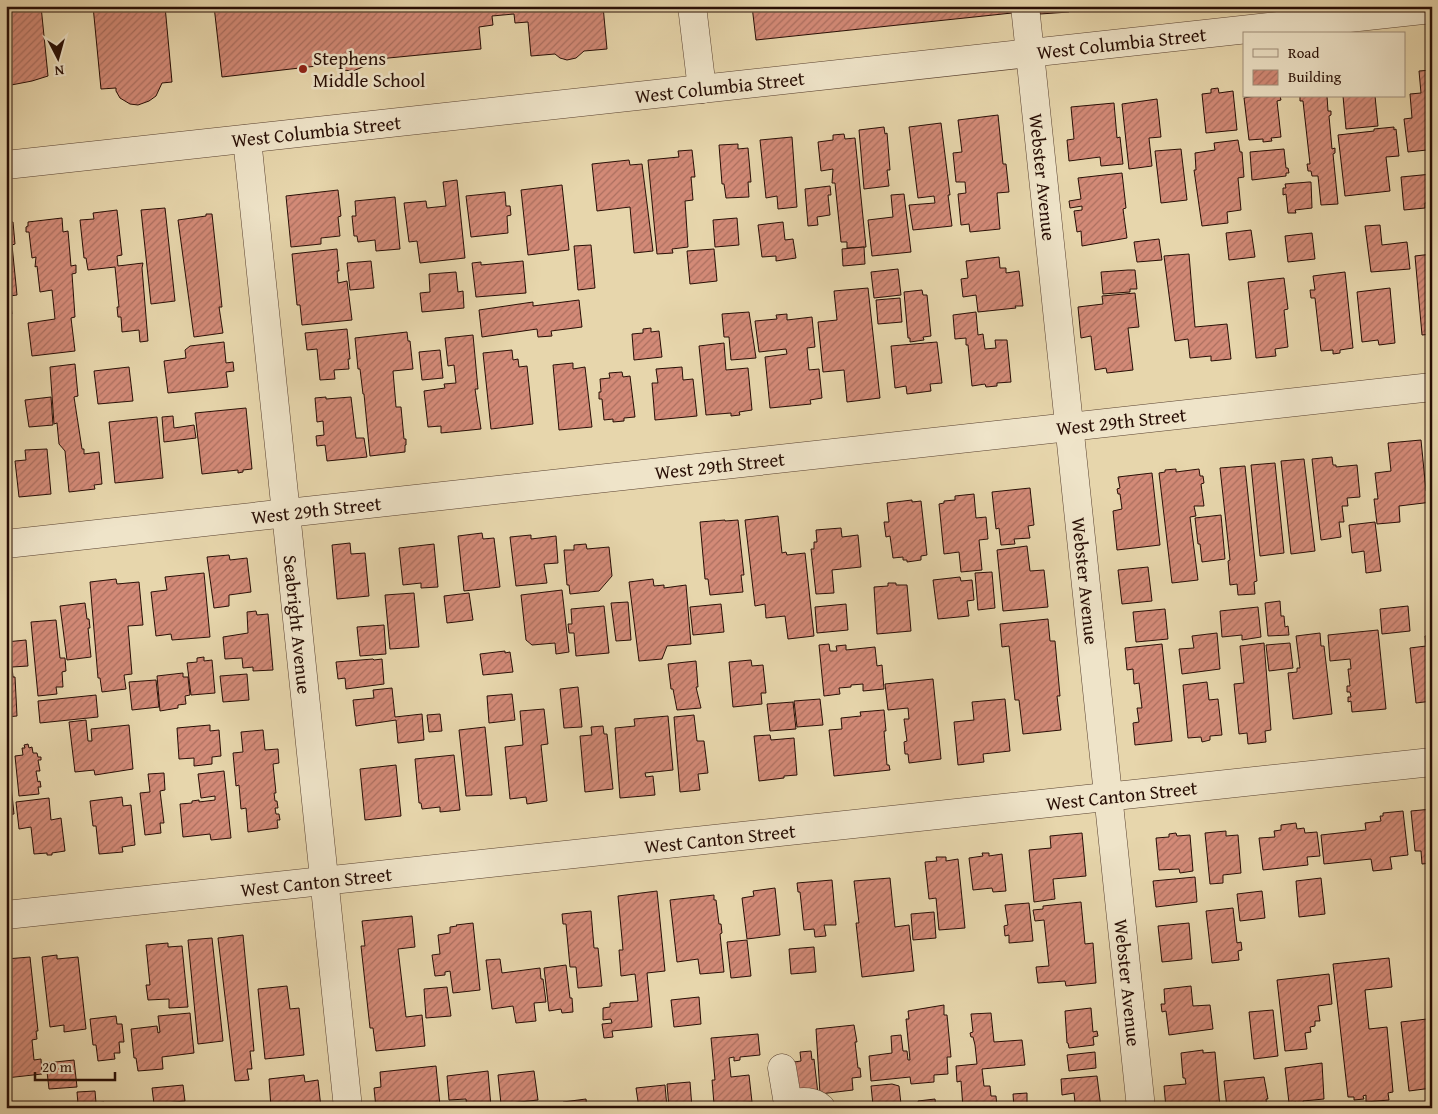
<svg xmlns="http://www.w3.org/2000/svg" width="1438" height="1114" viewBox="0 0 1438 1114" font-family="'Gentium Book Plus',serif">
<defs>
<pattern id="building-hatch" width="6" height="6" patternUnits="userSpaceOnUse" patternTransform="scale(1.25)"><rect width="6" height="6" fill="#d38a77"/><path d="M-1 1l2-2M0 6l6-6M5 7l2-2" fill="none" stroke="#ab6f60"/></pattern>
</defs>
<rect width="100%" height="100%" fill="#e7d6ac"/>
<filter id="stains"><feTurbulence type="fractalNoise" baseFrequency=".004" numOctaves="4"/><feColorMatrix values="0 0 0 0 .2 0 0 0 0 .09 0 0 0 0 .02 0 0 0 .5 -.17"/></filter>
<radialGradient id="worn" r=".72"><stop offset=".6" stop-color="#630" stop-opacity="0"/><stop offset="1" stop-color="#630" stop-opacity=".3"/></radialGradient>
<g fill="url(#building-hatch)" stroke="#280e05">
<path d="M 6,6 L 41,6 L 48,76 L 32,81 L 6,86 Z"/>
<path d="M 93,6 L 165,6 L 172,82 L 162,83 L 156,96 L 149,101 L 138,105 L 130,104 L 120,98 L 116,91 L 116,88 L 101,89 Z"/>
<path d="M 214,6 L 603,6 L 607,49 L 584,51 L 576,58 L 567,60 L 560,58 L 555,54 L 531,56 L 528,22 L 515,23 L 514,14 L 492,16 L 493,25 L 479,27 L 481,49 L 368,60 L 365,66 L 353,71 L 343,70 L 334,64 L 222,77 Z"/>
<path d="M 752,6 L 1011,6 L 1012,13 L 756,40 Z"/>
<path d="M 1039,6 L 1069,6 L 1069,12 L 1040,14 Z"/>
<path d="M 1072,6 L 1101,6 L 1101,8 L 1072,11 Z"/>
<path d="M 1432,70 L 1432,152 L 1427,153 L 1427,150 L 1408,152 L 1404,119 L 1412,118 L 1410,94 L 1421,93 L 1419,71 Z"/>
<path d="M 1218,88 L 1219,93 L 1233,91 L 1237,130 L 1206,133 L 1202,94 L 1211,93 L 1211,89 Z"/>
<path d="M 1255,96 L 1280,96 L 1281,100 L 1277,101 L 1281,137 L 1271,138 L 1272,141 L 1263,142 L 1263,139 L 1249,140 L 1244,98 Z"/>
<path d="M 1300,96 L 1327,96 L 1328,111 L 1331,111 L 1331,115 L 1329,116 L 1332,149 L 1335,148 L 1335,153 L 1333,154 L 1338,204 L 1321,205 L 1318,176 L 1312,176 L 1311,171 L 1308,171 L 1307,164 L 1310,164 L 1303,101 L 1300,101 Z"/>
<path d="M 1343,96 L 1375,96 L 1378,126 L 1346,129 Z"/>
<path d="M 1157,99 L 1161,137 L 1149,138 L 1152,166 L 1129,169 L 1122,104 Z"/>
<path d="M 1114,103 L 1117,138 L 1120,137 L 1123,164 L 1101,166 L 1100,157 L 1069,161 L 1067,140 L 1074,139 L 1071,107 Z"/>
<path d="M 998,115 L 1003,164 L 1006,164 L 1009,192 L 997,193 L 1000,229 L 970,232 L 969,224 L 961,225 L 958,194 L 966,193 L 965,182 L 956,182 L 953,153 L 962,152 L 958,120 Z"/>
<path d="M 941,123 L 950,195 L 948,195 L 952,226 L 913,230 L 909,205 L 935,203 L 934,196 L 918,198 L 909,127 Z"/>
<path d="M 884,127 L 885,134 L 887,133 L 890,170 L 887,170 L 889,186 L 864,189 L 859,130 Z"/>
<path d="M 1394,127 L 1394,130 L 1396,129 L 1399,156 L 1386,157 L 1390,191 L 1345,196 L 1338,135 L 1374,131 L 1374,129 Z"/>
<path d="M 844,134 L 845,139 L 855,138 L 866,247 L 847,248 L 847,242 L 841,242 L 835,183 L 832,183 L 833,169 L 821,171 L 818,142 L 833,140 L 833,135 Z"/>
<path d="M 792,137 L 797,207 L 778,209 L 777,196 L 766,198 L 760,140 Z"/>
<path d="M 1238,140 L 1240,152 L 1242,152 L 1244,177 L 1238,178 L 1241,210 L 1227,212 L 1228,223 L 1202,226 L 1194,170 L 1196,170 L 1195,153 L 1215,150 L 1214,143 Z"/>
<path d="M 738,144 L 738,149 L 748,148 L 751,182 L 748,182 L 749,197 L 726,198 L 724,184 L 722,184 L 719,145 Z"/>
<path d="M 1181,149 L 1187,200 L 1161,203 L 1155,151 Z"/>
<path d="M 1284,149 L 1286,168 L 1288,168 L 1289,173 L 1286,173 L 1286,176 L 1252,180 L 1250,152 Z"/>
<path d="M 692,150 L 695,177 L 691,177 L 693,200 L 685,201 L 688,247 L 672,249 L 673,253 L 657,254 L 648,160 L 679,157 L 678,151 Z"/>
<path d="M 629,160 L 630,165 L 642,164 L 653,251 L 634,253 L 630,207 L 597,211 L 592,164 Z"/>
<path d="M 1122,173 L 1126,208 L 1123,209 L 1127,238 L 1082,246 L 1081,231 L 1077,232 L 1074,211 L 1082,210 L 1082,206 L 1070,208 L 1069,201 L 1081,199 L 1078,178 Z"/>
<path d="M 1432,174 L 1432,202 L 1425,203 L 1425,208 L 1404,210 L 1401,177 Z"/>
<path d="M 457,180 L 465,258 L 420,263 L 417,241 L 409,242 L 404,203 L 426,201 L 427,208 L 446,206 L 443,182 Z"/>
<path d="M 1309,182 L 1311,182 L 1312,208 L 1295,210 L 1296,213 L 1288,213 L 1286,194 L 1283,195 L 1283,188 L 1286,188 L 1285,184 Z"/>
<path d="M 562,185 L 569,250 L 528,255 L 521,190 Z"/>
<path d="M 830,186 L 831,195 L 828,195 L 830,215 L 817,217 L 818,225 L 808,226 L 805,189 Z"/>
<path d="M 338,190 L 341,216 L 338,217 L 340,236 L 321,238 L 321,244 L 291,247 L 286,196 Z"/>
<path d="M 505,192 L 506,206 L 510,206 L 511,215 L 507,216 L 508,233 L 471,237 L 466,196 Z"/>
<path d="M 904,194 L 911,252 L 872,256 L 868,220 L 893,217 L 891,195 Z"/>
<path d="M 395,197 L 400,249 L 376,251 L 375,240 L 358,242 L 357,236 L 354,236 L 352,216 L 356,216 L 355,201 Z"/>
<path d="M 165,208 L 175,301 L 151,304 L 141,210 Z"/>
<path d="M 117,210 L 122,255 L 117,256 L 118,266 L 143,263 L 142,268 L 148,341 L 140,342 L 139,330 L 122,332 L 121,317 L 118,317 L 117,307 L 119,307 L 115,267 L 88,270 L 86,258 L 84,258 L 80,220 L 94,219 L 93,213 Z"/>
<path d="M 206,214 L 212,214 L 222,307 L 219,307 L 223,333 L 194,337 L 178,220 L 206,216 Z"/>
<path d="M 62,218 L 63,232 L 68,231 L 71,266 L 76,265 L 76,273 L 72,274 L 75,317 L 71,318 L 75,351 L 32,356 L 28,323 L 55,319 L 52,290 L 40,292 L 37,266 L 35,267 L 36,257 L 32,258 L 29,232 L 26,232 L 26,227 L 28,226 L 28,222 Z"/>
<path d="M 737,218 L 739,245 L 715,247 L 713,220 Z"/>
<path d="M 6,222 L 13,222 L 15,244 L 12,245 L 17,295 L 10,296 L 12,314 L 6,314 Z"/>
<path d="M 783,222 L 785,240 L 793,239 L 796,258 L 776,261 L 776,256 L 762,257 L 758,225 Z"/>
<path d="M 1380,225 L 1382,245 L 1407,242 L 1410,269 L 1371,272 L 1365,226 Z"/>
<path d="M 1251,230 L 1255,257 L 1229,260 L 1226,233 Z"/>
<path d="M 1312,233 L 1315,259 L 1288,262 L 1285,236 Z"/>
<path d="M 1159,239 L 1162,260 L 1137,262 L 1134,242 Z"/>
<path d="M 591,245 L 595,288 L 578,290 L 574,246 Z"/>
<path d="M 864,247 L 865,264 L 843,266 L 842,249 Z"/>
<path d="M 337,249 L 339,271 L 337,271 L 338,283 L 347,281 L 352,320 L 302,325 L 300,305 L 297,305 L 292,254 Z"/>
<path d="M 714,249 L 717,281 L 690,284 L 687,251 Z"/>
<path d="M 1189,254 L 1195,327 L 1227,324 L 1231,359 L 1211,361 L 1211,356 L 1190,358 L 1188,339 L 1175,341 L 1164,256 Z"/>
<path d="M 1432,254 L 1432,334 L 1422,335 L 1415,256 Z"/>
<path d="M 999,257 L 1000,268 L 1006,268 L 1006,273 L 1019,271 L 1023,306 L 1015,306 L 1016,308 L 978,312 L 976,295 L 963,297 L 961,279 L 968,278 L 966,261 Z"/>
<path d="M 371,261 L 374,288 L 350,290 L 347,263 Z"/>
<path d="M 523,261 L 526,293 L 476,297 L 472,263 L 481,262 L 481,265 Z"/>
<path d="M 898,269 L 901,295 L 874,298 L 871,272 Z"/>
<path d="M 1128,270 L 1135,270 L 1137,289 L 1130,289 L 1130,292 L 1103,294 L 1101,272 Z"/>
<path d="M 456,272 L 458,292 L 463,291 L 464,308 L 422,312 L 420,293 L 430,292 L 429,274 Z"/>
<path d="M 1345,272 L 1353,348 L 1340,350 L 1340,353 L 1333,354 L 1333,350 L 1321,351 L 1315,298 L 1311,298 L 1310,290 L 1315,290 L 1313,276 Z"/>
<path d="M 1284,278 L 1288,309 L 1284,310 L 1288,347 L 1275,349 L 1276,356 L 1256,358 L 1248,282 Z"/>
<path d="M 868,288 L 880,398 L 847,402 L 844,370 L 823,372 L 818,322 L 837,320 L 834,291 Z"/>
<path d="M 1390,288 L 1395,343 L 1379,345 L 1378,340 L 1362,342 L 1357,292 Z"/>
<path d="M 922,290 L 923,295 L 927,295 L 931,336 L 923,337 L 924,340 L 910,342 L 910,338 L 908,338 L 904,292 Z"/>
<path d="M 1135,293 L 1139,327 L 1128,328 L 1133,370 L 1107,373 L 1106,368 L 1095,370 L 1091,336 L 1081,338 L 1078,307 L 1103,304 L 1102,296 Z"/>
<path d="M 900,298 L 902,322 L 878,324 L 876,300 Z"/>
<path d="M 579,300 L 582,327 L 551,331 L 552,336 L 538,337 L 537,329 L 482,337 L 479,310 L 533,302 L 533,306 Z"/>
<path d="M 749,312 L 756,358 L 731,360 L 729,337 L 724,337 L 722,314 Z"/>
<path d="M 976,312 L 978,335 L 983,334 L 985,349 L 996,348 L 995,340 L 1007,340 L 1011,382 L 997,383 L 997,386 L 986,387 L 985,384 L 972,386 L 968,345 L 966,345 L 966,338 L 955,339 L 953,315 Z"/>
<path d="M 787,314 L 787,320 L 812,317 L 815,347 L 807,348 L 809,370 L 819,369 L 822,398 L 810,400 L 811,404 L 770,408 L 765,357 L 787,354 L 786,349 L 759,352 L 755,321 L 777,319 L 776,315 Z"/>
<path d="M 651,328 L 651,332 L 659,331 L 662,357 L 634,360 L 632,334 L 643,333 L 643,329 Z"/>
<path d="M 347,329 L 350,359 L 348,359 L 349,369 L 334,370 L 335,379 L 320,380 L 317,349 L 307,350 L 305,333 Z"/>
<path d="M 407,332 L 408,341 L 410,341 L 413,369 L 393,371 L 396,407 L 401,407 L 404,439 L 406,439 L 406,445 L 405,445 L 405,452 L 370,456 L 364,394 L 363,394 L 360,369 L 358,369 L 355,338 Z"/>
<path d="M 473,335 L 478,389 L 475,389 L 481,429 L 441,433 L 441,426 L 428,427 L 424,391 L 445,388 L 444,384 L 456,383 L 454,365 L 448,366 L 445,338 Z"/>
<path d="M 224,342 L 226,363 L 233,362 L 234,371 L 226,372 L 228,387 L 168,393 L 164,361 L 186,358 L 185,350 L 190,346 Z"/>
<path d="M 937,342 L 942,383 L 930,384 L 931,391 L 907,394 L 906,386 L 895,388 L 891,346 Z"/>
<path d="M 724,343 L 726,370 L 748,368 L 752,410 L 739,412 L 740,415 L 731,416 L 731,413 L 706,415 L 699,346 Z"/>
<path d="M 440,350 L 443,378 L 422,380 L 419,352 Z"/>
<path d="M 512,350 L 513,360 L 518,359 L 519,367 L 527,366 L 533,424 L 491,429 L 483,353 Z"/>
<path d="M 573,363 L 573,369 L 585,367 L 592,427 L 559,430 L 553,365 Z"/>
<path d="M 75,364 L 78,396 L 74,397 L 82,449 L 84,449 L 84,454 L 99,452 L 102,484 L 94,485 L 95,489 L 69,492 L 65,451 L 59,444 L 57,423 L 54,424 L 50,367 Z"/>
<path d="M 129,367 L 133,401 L 98,404 L 94,371 Z"/>
<path d="M 682,367 L 683,380 L 693,379 L 697,416 L 655,420 L 652,383 L 658,383 L 656,369 Z"/>
<path d="M 622,372 L 623,377 L 630,376 L 635,417 L 624,418 L 624,421 L 613,422 L 613,419 L 604,420 L 602,399 L 599,399 L 599,392 L 601,392 L 600,379 L 610,378 L 609,373 Z"/>
<path d="M 51,397 L 53,425 L 29,427 L 25,400 Z"/>
<path d="M 326,397 L 326,399 L 351,397 L 356,438 L 364,438 L 367,457 L 327,461 L 325,445 L 317,446 L 316,436 L 324,435 L 323,421 L 317,422 L 315,398 Z"/>
<path d="M 246,408 L 252,469 L 243,470 L 243,472 L 238,473 L 238,470 L 202,474 L 195,413 Z"/>
<path d="M 173,416 L 174,428 L 194,425 L 196,438 L 164,442 L 162,417 Z"/>
<path d="M 157,417 L 163,478 L 115,483 L 109,422 Z"/>
<path d="M 1421,440 L 1426,491 L 1432,490 L 1432,502 L 1399,506 L 1400,522 L 1377,524 L 1374,499 L 1378,499 L 1375,473 L 1391,471 L 1388,443 Z"/>
<path d="M 47,449 L 51,494 L 19,497 L 15,461 L 26,460 L 25,450 Z"/>
<path d="M 1332,457 L 1333,465 L 1336,465 L 1336,467 L 1357,465 L 1360,497 L 1347,498 L 1348,506 L 1342,506 L 1344,522 L 1339,522 L 1341,537 L 1321,540 L 1312,459 Z"/>
<path d="M 1304,459 L 1315,551 L 1291,554 L 1281,461 Z"/>
<path d="M 1275,463 L 1284,553 L 1260,556 L 1251,465 Z"/>
<path d="M 1245,466 L 1257,581 L 1254,582 L 1255,594 L 1238,595 L 1237,584 L 1230,585 L 1228,561 L 1230,560 L 1220,468 Z"/>
<path d="M 1176,469 L 1176,472 L 1199,469 L 1200,476 L 1203,476 L 1204,483 L 1201,484 L 1204,506 L 1194,506 L 1196,516 L 1190,517 L 1198,580 L 1172,583 L 1159,473 L 1165,472 L 1165,470 Z"/>
<path d="M 1152,473 L 1160,545 L 1117,550 L 1113,511 L 1122,509 L 1120,494 L 1118,494 L 1117,489 L 1120,488 L 1118,477 Z"/>
<path d="M 1030,488 L 1034,525 L 1028,526 L 1030,538 L 1014,539 L 1015,544 L 1001,545 L 999,528 L 996,529 L 992,492 Z"/>
<path d="M 974,494 L 976,518 L 986,517 L 988,539 L 979,540 L 982,570 L 961,572 L 959,552 L 944,554 L 939,504 L 944,503 L 944,501 L 955,500 L 955,496 Z"/>
<path d="M 912,500 L 912,502 L 921,501 L 927,555 L 921,556 L 921,560 L 907,562 L 907,560 L 903,560 L 903,557 L 893,558 L 890,536 L 886,537 L 884,522 L 889,522 L 887,503 Z"/>
<path d="M 1221,515 L 1225,559 L 1202,562 L 1200,544 L 1198,544 L 1195,518 Z"/>
<path d="M 778,516 L 782,553 L 786,552 L 787,555 L 805,553 L 814,636 L 788,639 L 785,616 L 766,618 L 765,604 L 755,606 L 745,520 Z"/>
<path d="M 725,520 L 725,521 L 738,520 L 744,575 L 741,575 L 743,592 L 710,595 L 708,579 L 705,579 L 700,522 Z"/>
<path d="M 1375,522 L 1381,571 L 1366,573 L 1364,551 L 1352,553 L 1349,525 Z"/>
<path d="M 841,528 L 842,537 L 858,535 L 861,567 L 832,570 L 834,593 L 816,594 L 811,549 L 814,549 L 814,542 L 817,542 L 816,530 Z"/>
<path d="M 482,533 L 483,539 L 494,538 L 500,587 L 464,591 L 458,536 Z"/>
<path d="M 531,535 L 531,539 L 556,536 L 558,563 L 544,564 L 547,583 L 516,586 L 510,537 Z"/>
<path d="M 350,543 L 351,554 L 365,553 L 369,596 L 337,599 L 332,545 Z"/>
<path d="M 434,544 L 438,587 L 421,588 L 421,583 L 403,585 L 399,548 Z"/>
<path d="M 586,544 L 587,549 L 609,547 L 612,576 L 599,591 L 570,594 L 569,585 L 567,585 L 564,550 L 574,550 L 574,545 Z"/>
<path d="M 1027,546 L 1030,571 L 1044,570 L 1048,607 L 1003,611 L 997,550 Z"/>
<path d="M 229,555 L 230,560 L 247,558 L 251,592 L 229,595 L 229,606 L 214,608 L 207,557 Z"/>
<path d="M 1148,567 L 1152,601 L 1122,604 L 1118,570 Z"/>
<path d="M 992,572 L 995,608 L 978,610 L 975,573 Z"/>
<path d="M 204,573 L 210,637 L 172,640 L 171,634 L 156,636 L 151,592 L 167,590 L 165,577 Z"/>
<path d="M 960,577 L 961,581 L 972,580 L 974,600 L 967,601 L 969,616 L 938,619 L 933,580 Z"/>
<path d="M 116,579 L 117,584 L 139,582 L 143,625 L 128,626 L 132,674 L 124,675 L 126,689 L 102,692 L 100,678 L 98,678 L 90,582 Z"/>
<path d="M 653,579 L 654,586 L 664,585 L 664,588 L 686,585 L 691,644 L 667,646 L 662,659 L 639,661 L 629,582 Z"/>
<path d="M 888,583 L 896,583 L 896,585 L 907,585 L 911,631 L 877,634 L 874,587 L 888,586 Z"/>
<path d="M 562,590 L 569,652 L 556,654 L 555,643 L 532,645 L 526,640 L 521,595 Z"/>
<path d="M 414,593 L 419,647 L 390,649 L 385,595 Z"/>
<path d="M 469,593 L 473,620 L 447,623 L 444,596 Z"/>
<path d="M 1280,601 L 1281,616 L 1284,616 L 1285,627 L 1288,626 L 1289,635 L 1268,636 L 1265,603 Z"/>
<path d="M 628,602 L 631,640 L 616,641 L 611,603 Z"/>
<path d="M 85,603 L 87,619 L 89,619 L 90,628 L 88,628 L 91,657 L 67,660 L 60,606 Z"/>
<path d="M 721,604 L 724,632 L 693,635 L 690,607 Z"/>
<path d="M 846,604 L 848,630 L 817,633 L 815,607 Z"/>
<path d="M 604,606 L 609,653 L 576,656 L 574,633 L 569,633 L 568,624 L 572,624 L 571,609 Z"/>
<path d="M 1408,606 L 1410,631 L 1382,634 L 1380,609 Z"/>
<path d="M 1258,607 L 1261,637 L 1242,640 L 1242,635 L 1222,637 L 1220,611 Z"/>
<path d="M 1165,609 L 1168,639 L 1136,642 L 1133,612 Z"/>
<path d="M 256,611 L 257,615 L 268,614 L 273,670 L 253,671 L 253,667 L 243,668 L 242,658 L 225,659 L 223,637 L 248,633 L 247,612 Z"/>
<path d="M 1048,619 L 1050,641 L 1055,641 L 1060,696 L 1057,696 L 1061,730 L 1023,734 L 1019,700 L 1015,700 L 1009,646 L 1002,647 L 1000,624 Z"/>
<path d="M 56,620 L 60,658 L 65,658 L 66,671 L 62,672 L 63,687 L 56,687 L 57,694 L 38,696 L 31,622 Z"/>
<path d="M 384,625 L 386,654 L 360,656 L 357,627 Z"/>
<path d="M 1378,630 L 1386,709 L 1352,712 L 1351,701 L 1348,702 L 1348,697 L 1351,697 L 1350,692 L 1347,692 L 1347,686 L 1350,686 L 1348,669 L 1351,669 L 1350,659 L 1330,661 L 1328,635 Z"/>
<path d="M 1217,633 L 1220,669 L 1182,674 L 1179,649 L 1194,648 L 1192,636 Z"/>
<path d="M 1320,633 L 1321,646 L 1324,646 L 1332,714 L 1293,719 L 1288,673 L 1297,672 L 1297,668 L 1300,668 L 1296,636 Z"/>
<path d="M 1432,635 L 1432,701 L 1416,703 L 1410,648 L 1426,646 L 1425,636 Z"/>
<path d="M 26,640 L 28,666 L 12,667 L 13,677 L 15,677 L 17,716 L 6,717 L 6,642 Z"/>
<path d="M 1264,643 L 1271,730 L 1265,731 L 1266,742 L 1248,744 L 1247,733 L 1239,734 L 1234,684 L 1244,683 L 1240,646 Z"/>
<path d="M 1290,643 L 1293,668 L 1269,671 L 1266,645 Z"/>
<path d="M 829,644 L 830,651 L 837,651 L 836,646 L 846,645 L 846,650 L 875,647 L 877,666 L 882,665 L 884,689 L 863,691 L 863,684 L 851,685 L 851,687 L 839,688 L 840,694 L 824,696 L 819,645 Z"/>
<path d="M 1162,644 L 1172,741 L 1135,745 L 1133,723 L 1139,722 L 1137,708 L 1142,708 L 1139,683 L 1134,684 L 1133,669 L 1127,670 L 1125,648 Z"/>
<path d="M 505,651 L 505,653 L 510,652 L 513,672 L 483,675 L 480,654 Z"/>
<path d="M 204,657 L 204,661 L 212,660 L 215,693 L 191,695 L 187,663 L 197,662 L 197,658 Z"/>
<path d="M 373,659 L 374,660 L 382,659 L 384,684 L 346,689 L 345,678 L 338,679 L 336,662 Z"/>
<path d="M 751,660 L 752,666 L 763,665 L 766,693 L 761,693 L 762,704 L 733,707 L 729,662 Z"/>
<path d="M 696,661 L 698,687 L 696,687 L 701,708 L 677,710 L 673,689 L 671,689 L 668,664 Z"/>
<path d="M 183,673 L 183,677 L 188,677 L 190,695 L 185,696 L 186,704 L 178,705 L 178,708 L 160,711 L 157,676 Z"/>
<path d="M 247,674 L 249,700 L 223,702 L 220,676 Z"/>
<path d="M 933,679 L 941,759 L 909,763 L 908,754 L 905,754 L 904,742 L 907,741 L 904,719 L 909,719 L 908,708 L 888,710 L 885,684 Z"/>
<path d="M 156,680 L 159,707 L 132,710 L 129,682 Z"/>
<path d="M 1207,682 L 1209,700 L 1218,699 L 1222,735 L 1210,736 L 1210,740 L 1202,742 L 1201,737 L 1188,738 L 1183,685 Z"/>
<path d="M 578,687 L 582,727 L 564,728 L 560,689 Z"/>
<path d="M 392,688 L 395,717 L 422,714 L 424,740 L 398,743 L 396,720 L 356,726 L 353,700 L 374,698 L 373,690 Z"/>
<path d="M 512,694 L 515,720 L 489,723 L 487,696 Z"/>
<path d="M 96,695 L 98,717 L 40,723 L 38,701 Z"/>
<path d="M 820,699 L 823,725 L 797,727 L 794,701 Z"/>
<path d="M 1005,699 L 1010,751 L 983,754 L 984,762 L 958,765 L 954,722 L 974,720 L 972,702 Z"/>
<path d="M 793,702 L 796,729 L 770,731 L 767,704 Z"/>
<path d="M 544,709 L 548,744 L 541,745 L 547,801 L 527,804 L 526,797 L 510,799 L 505,747 L 523,745 L 520,711 Z"/>
<path d="M 884,710 L 886,731 L 884,731 L 887,765 L 889,765 L 890,770 L 834,776 L 829,730 L 842,729 L 841,718 L 861,716 L 860,712 Z"/>
<path d="M 440,714 L 442,731 L 429,732 L 427,715 Z"/>
<path d="M 694,715 L 697,741 L 704,741 L 708,773 L 698,774 L 700,790 L 680,792 L 674,717 Z"/>
<path d="M 668,716 L 673,770 L 645,773 L 646,777 L 653,776 L 655,795 L 620,798 L 615,728 L 635,726 L 634,719 Z"/>
<path d="M 86,720 L 88,741 L 92,741 L 91,729 L 129,725 L 133,769 L 95,775 L 94,770 L 75,772 L 69,722 Z"/>
<path d="M 210,725 L 210,731 L 219,730 L 221,756 L 212,757 L 212,764 L 194,766 L 194,758 L 179,759 L 177,728 Z"/>
<path d="M 603,726 L 604,734 L 607,734 L 613,789 L 585,792 L 580,736 L 592,735 L 591,727 Z"/>
<path d="M 485,727 L 492,795 L 466,796 L 459,730 Z"/>
<path d="M 263,730 L 265,750 L 278,749 L 279,763 L 273,764 L 276,793 L 274,793 L 275,801 L 277,801 L 278,808 L 275,808 L 276,814 L 279,814 L 280,820 L 277,820 L 278,828 L 248,832 L 246,808 L 241,809 L 239,785 L 236,786 L 233,753 L 243,752 L 241,732 Z"/>
<path d="M 770,735 L 771,740 L 794,738 L 797,775 L 784,776 L 784,778 L 759,781 L 754,736 Z"/>
<path d="M 28,744 L 29,748 L 32,747 L 33,753 L 37,753 L 38,757 L 41,757 L 41,760 L 38,760 L 40,771 L 36,771 L 38,782 L 40,781 L 41,787 L 38,787 L 39,794 L 19,796 L 15,756 L 23,755 L 22,748 L 25,748 L 24,745 Z"/>
<path d="M 454,755 L 460,810 L 440,812 L 440,807 L 422,809 L 421,803 L 419,803 L 415,759 Z"/>
<path d="M 396,765 L 401,816 L 365,820 L 360,769 Z"/>
<path d="M 224,771 L 231,838 L 211,840 L 210,834 L 183,837 L 180,804 L 192,803 L 192,801 L 199,800 L 199,802 L 215,800 L 215,796 L 201,798 L 198,774 Z"/>
<path d="M 164,773 L 165,790 L 160,791 L 164,823 L 160,823 L 161,833 L 145,835 L 140,793 L 150,792 L 148,774 Z"/>
<path d="M 10,776 L 14,814 L 6,815 L 6,777 Z"/>
<path d="M 122,797 L 123,806 L 131,805 L 135,845 L 122,847 L 123,852 L 99,854 L 96,826 L 93,826 L 90,801 Z"/>
<path d="M 49,798 L 51,820 L 61,818 L 65,851 L 52,853 L 52,855 L 47,855 L 47,853 L 34,854 L 31,827 L 19,829 L 16,802 Z"/>
<path d="M 1432,809 L 1432,863 L 1422,864 L 1421,851 L 1415,851 L 1411,811 Z"/>
<path d="M 1403,811 L 1408,855 L 1390,857 L 1392,869 L 1373,871 L 1371,859 L 1324,864 L 1321,835 L 1366,830 L 1365,823 L 1381,821 L 1380,816 L 1383,816 L 1383,813 Z"/>
<path d="M 1296,823 L 1297,829 L 1304,828 L 1305,833 L 1317,832 L 1320,856 L 1307,857 L 1308,865 L 1263,870 L 1259,838 L 1275,837 L 1274,831 L 1281,830 L 1281,825 Z"/>
<path d="M 1226,831 L 1226,836 L 1238,835 L 1241,873 L 1223,875 L 1223,883 L 1210,884 L 1205,833 Z"/>
<path d="M 1082,833 L 1086,876 L 1053,879 L 1055,899 L 1034,902 L 1029,850 L 1051,848 L 1050,836 Z"/>
<path d="M 1176,833 L 1177,836 L 1190,835 L 1193,871 L 1180,873 L 1179,869 L 1159,870 L 1156,838 L 1169,837 L 1169,834 Z"/>
<path d="M 982,853 L 989,853 L 989,856 L 1002,854 L 1006,891 L 993,892 L 992,888 L 973,890 L 969,858 L 983,856 Z"/>
<path d="M 936,857 L 946,857 L 946,861 L 958,859 L 965,928 L 939,930 L 936,898 L 929,899 L 925,862 L 937,861 Z"/>
<path d="M 1195,877 L 1197,902 L 1156,907 L 1153,881 Z"/>
<path d="M 890,878 L 895,927 L 909,925 L 914,971 L 862,977 L 856,923 L 859,923 L 854,881 Z"/>
<path d="M 1321,878 L 1325,914 L 1299,917 L 1296,881 Z"/>
<path d="M 832,880 L 836,925 L 824,925 L 826,936 L 815,937 L 814,929 L 804,930 L 800,892 L 798,892 L 797,883 Z"/>
<path d="M 775,888 L 780,935 L 747,939 L 742,898 L 754,896 L 753,891 Z"/>
<path d="M 657,891 L 665,971 L 647,973 L 652,1027 L 612,1031 L 613,1037 L 604,1038 L 602,1024 L 612,1023 L 611,1019 L 603,1020 L 603,1008 L 610,1007 L 610,1003 L 638,1001 L 635,974 L 621,976 L 619,950 L 623,950 L 618,896 Z"/>
<path d="M 1262,891 L 1265,918 L 1240,921 L 1237,894 Z"/>
<path d="M 714,895 L 714,900 L 716,900 L 719,924 L 721,924 L 722,933 L 720,934 L 724,972 L 700,974 L 698,959 L 677,962 L 670,900 Z"/>
<path d="M 1081,902 L 1085,944 L 1093,943 L 1096,983 L 1066,986 L 1065,981 L 1038,983 L 1036,967 L 1049,966 L 1044,920 L 1035,921 L 1033,910 L 1043,909 L 1043,906 Z"/>
<path d="M 1029,903 L 1033,941 L 1009,943 L 1009,935 L 1005,936 L 1004,926 L 1008,925 L 1005,905 Z"/>
<path d="M 1233,908 L 1237,943 L 1241,942 L 1242,950 L 1238,951 L 1239,960 L 1212,963 L 1206,911 Z"/>
<path d="M 591,911 L 594,948 L 598,948 L 602,986 L 578,988 L 576,967 L 570,967 L 566,924 L 563,924 L 562,914 Z"/>
<path d="M 934,912 L 936,938 L 913,940 L 911,914 Z"/>
<path d="M 412,916 L 415,947 L 398,949 L 406,1017 L 422,1015 L 425,1046 L 376,1051 L 373,1028 L 370,1028 L 361,946 L 365,946 L 362,921 Z"/>
<path d="M 473,923 L 480,990 L 453,993 L 450,971 L 445,972 L 445,975 L 435,976 L 432,955 L 440,954 L 438,935 L 450,933 L 450,927 L 457,926 L 456,925 Z"/>
<path d="M 1189,923 L 1192,959 L 1162,962 L 1158,926 Z"/>
<path d="M 243,935 L 254,1051 L 250,1051 L 252,1069 L 247,1069 L 249,1080 L 235,1081 L 218,938 Z"/>
<path d="M 212,938 L 223,1041 L 198,1044 L 188,940 Z"/>
<path d="M 747,940 L 751,976 L 731,978 L 727,942 Z"/>
<path d="M 168,943 L 168,947 L 182,946 L 188,1007 L 169,1008 L 169,999 L 148,1000 L 146,985 L 150,985 L 146,945 Z"/>
<path d="M 814,947 L 816,972 L 791,974 L 789,949 Z"/>
<path d="M 57,955 L 57,959 L 78,957 L 86,1029 L 64,1032 L 64,1025 L 50,1027 L 42,957 Z"/>
<path d="M 30,957 L 38,1031 L 36,1031 L 37,1039 L 32,1040 L 34,1060 L 41,1059 L 42,1074 L 6,1078 L 6,959 Z"/>
<path d="M 1389,958 L 1392,987 L 1365,990 L 1369,1029 L 1387,1027 L 1393,1092 L 1388,1093 L 1389,1100 L 1366,1102 L 1366,1095 L 1363,1096 L 1364,1099 L 1354,1100 L 1354,1097 L 1348,1097 L 1333,964 Z"/>
<path d="M 500,959 L 502,973 L 540,968 L 541,979 L 543,979 L 546,1002 L 534,1003 L 536,1021 L 516,1023 L 513,1006 L 492,1009 L 486,960 Z"/>
<path d="M 566,965 L 570,998 L 572,998 L 573,1012 L 562,1013 L 561,1009 L 549,1011 L 544,968 Z"/>
<path d="M 1329,974 L 1332,1004 L 1318,1006 L 1320,1021 L 1315,1021 L 1315,1026 L 1310,1027 L 1311,1032 L 1305,1033 L 1307,1049 L 1285,1051 L 1277,980 Z"/>
<path d="M 287,986 L 290,1009 L 299,1008 L 304,1055 L 265,1059 L 258,989 Z"/>
<path d="M 1191,986 L 1193,1006 L 1210,1005 L 1213,1029 L 1169,1035 L 1166,1011 L 1162,1012 L 1161,1004 L 1165,1004 L 1164,989 Z"/>
<path d="M 447,987 L 451,1016 L 426,1018 L 424,989 Z"/>
<path d="M 699,997 L 701,1024 L 674,1027 L 671,1000 Z"/>
<path d="M 944,1005 L 944,1015 L 947,1015 L 951,1057 L 947,1057 L 948,1074 L 934,1075 L 934,1082 L 911,1084 L 910,1077 L 871,1081 L 869,1056 L 892,1053 L 891,1036 L 901,1035 L 903,1051 L 907,1051 L 908,1060 L 910,1060 L 906,1019 L 909,1019 L 908,1011 Z"/>
<path d="M 1091,1008 L 1093,1032 L 1097,1031 L 1098,1036 L 1093,1037 L 1094,1045 L 1069,1048 L 1068,1043 L 1067,1043 L 1065,1011 Z"/>
<path d="M 1273,1010 L 1278,1056 L 1254,1059 L 1249,1012 Z"/>
<path d="M 190,1013 L 194,1053 L 162,1057 L 163,1069 L 138,1071 L 136,1058 L 134,1058 L 131,1029 L 157,1026 L 158,1033 L 160,1032 L 158,1016 Z"/>
<path d="M 991,1013 L 994,1042 L 1022,1040 L 1025,1065 L 982,1069 L 984,1086 L 990,1086 L 991,1096 L 996,1096 L 997,1108 L 963,1108 L 961,1081 L 957,1082 L 956,1066 L 977,1064 L 975,1045 L 973,1037 L 971,1037 L 970,1033 L 973,1032 L 971,1014 Z"/>
<path d="M 116,1016 L 117,1024 L 122,1024 L 124,1042 L 119,1042 L 120,1053 L 114,1053 L 115,1059 L 98,1061 L 96,1045 L 93,1045 L 90,1019 Z"/>
<path d="M 1427,1019 L 1432,1061 L 1432,1088 L 1409,1091 L 1401,1022 Z"/>
<path d="M 854,1025 L 857,1042 L 855,1042 L 858,1068 L 860,1068 L 861,1077 L 852,1078 L 853,1090 L 820,1094 L 816,1029 Z"/>
<path d="M 758,1034 L 760,1055 L 740,1057 L 740,1060 L 734,1061 L 734,1057 L 729,1058 L 731,1077 L 749,1075 L 752,1102 L 714,1104 L 712,1080 L 715,1080 L 711,1038 Z"/>
<path d="M 1203,1050 L 1203,1053 L 1215,1052 L 1220,1108 L 1166,1108 L 1164,1086 L 1186,1084 L 1185,1078 L 1183,1078 L 1181,1053 Z"/>
<path d="M 811,1051 L 812,1060 L 814,1059 L 818,1094 L 796,1096 L 794,1062 L 801,1061 L 800,1052 Z"/>
<path d="M 1095,1052 L 1096,1068 L 1069,1071 L 1067,1055 Z"/>
<path d="M 74,1060 L 77,1087 L 49,1089 L 46,1063 Z"/>
<path d="M 1322,1063 L 1324,1099 L 1303,1101 L 1304,1106 L 1296,1107 L 1296,1102 L 1289,1103 L 1285,1068 Z"/>
<path d="M 436,1066 L 440,1106 L 420,1108 L 376,1108 L 374,1088 L 381,1087 L 380,1072 Z"/>
<path d="M 488,1071 L 491,1107 L 467,1108 L 466,1099 L 449,1100 L 447,1076 Z"/>
<path d="M 534,1071 L 538,1100 L 501,1104 L 498,1075 Z"/>
<path d="M 304,1075 L 305,1082 L 318,1080 L 321,1108 L 271,1108 L 269,1079 Z"/>
<path d="M 1097,1076 L 1101,1108 L 1055,1108 L 1055,1105 L 1075,1103 L 1074,1093 L 1062,1095 L 1061,1079 Z"/>
<path d="M 1264,1077 L 1268,1099 L 1266,1099 L 1267,1108 L 1227,1108 L 1224,1081 Z"/>
<path d="M 690,1082 L 692,1108 L 669,1108 L 667,1084 Z"/>
<path d="M 892,1084 L 899,1086 L 901,1104 L 906,1103 L 906,1108 L 871,1108 L 876,1107 L 876,1104 L 873,1105 L 871,1086 Z"/>
<path d="M 183,1085 L 185,1101 L 154,1104 L 152,1088 Z"/>
<path d="M 665,1085 L 667,1108 L 639,1108 L 636,1088 Z"/>
<path d="M 95,1091 L 96,1103 L 104,1102 L 105,1108 L 52,1108 L 78,1104 L 77,1092 Z"/>
<path d="M 1027,1093 L 1027,1105 L 1047,1103 L 1047,1108 L 1014,1108 L 1013,1094 Z"/>
<path d="M 586,1099 L 587,1108 L 564,1108 L 563,1102 Z"/>
<path d="M 935,1099 L 936,1108 L 919,1108 L 918,1101 Z"/>
</g>
<g fill="none" stroke-linecap="round" stroke-linejoin="round">
<defs>
<g id="minor">
<path d="M 692,6 L 702,89"/>
<path id="s1" d="M 1025,6 L 1141,1108"/>
<path id="s2" d="M 247,139 L 348,1108"/>
<path id="s3" d="M 6,165 L 1432,9"/>
<path id="s4" d="M 6,544 L 1432,387"/>
<path id="s5" d="M 6,915 L 1432,762"/>
<path d="M 782,1068 L 787,1098 L 790,1103 C 801,1102 813,1100 821,1108"/>
</g>
</defs>
<use href="#minor" stroke="#58402f" stroke-width="29"/>
<use href="#minor" stroke="#efe4c9" stroke-width="28"/>
</g>
<circle fill="#8f2418" stroke="#efe4c9" stroke-width="2" cx="303" cy="69" r="5"/>
<g text-anchor="middle" stroke-width="5" stroke-linejoin="round" paint-order="stroke">
<g font-size="19" fill="#280e05" stroke="#efe4c9">
<text dy="7" stroke="none"><textPath href="#s3" startOffset="1122">West Columbia Street</textPath></text>
<text dy="7" stroke="none"><textPath href="#s3" startOffset="718">West Columbia Street</textPath></text>
<text dy="7" stroke="none"><textPath href="#s3" startOffset="312">West Columbia Street</textPath></text>
<text dy="7" stroke="none"><textPath href="#s1" startOffset="172">Webster Avenue</textPath></text>
<text dy="7" stroke="none"><textPath href="#s4" startOffset="1122">West 29th Street</textPath></text>
<text dy="7" stroke="none"><textPath href="#s4" startOffset="718">West 29th Street</textPath></text>
<text dy="7" stroke="none"><textPath href="#s4" startOffset="312">West 29th Street</textPath></text>
<text dy="7" stroke="none"><textPath href="#s1" startOffset="578">Webster Avenue</textPath></text>
<text dy="7" stroke="none"><textPath href="#s2" startOffset="488">Seabright Avenue</textPath></text>
<text dy="7" stroke="none"><textPath href="#s5" startOffset="1122">West Canton Street</textPath></text>
<text dy="7" stroke="none"><textPath href="#s5" startOffset="718">West Canton Street</textPath></text>
<text dy="7" stroke="none"><textPath href="#s5" startOffset="312">West Canton Street</textPath></text>
<text dy="7" stroke="none"><textPath href="#s1" startOffset="982">Webster Avenue</textPath></text>
</g>
<g font-size="19" fill="#280e05" stroke="#efe4c9" text-anchor="start">
<text x="313" y="65">Stephens<tspan x="313" dy="22">Middle School</tspan></text>
</g>
</g>
<rect width="1438" height="1114" fill="none" stroke="#e7d6ac" stroke-width="25"/>
<rect x="8" y="8" width="1423" height="1099" fill="none" stroke="#280e05" stroke-width="2.5"/>
<rect x="12" y="12" width="1413" height="1089" fill="none" stroke="#280e05"/>
<rect x="1243" y="32" width="162" height="65" fill="#efe4c9" stroke="#9f8e7b"/>
<rect x="1253" y="49" width="25" height="8" fill="#efe4c9" stroke="#9f8e7b"/>
<text x="1288" y="58" font-size="15" fill="#280e05">Road</text>
<rect x="1253" y="70" width="25" height="15" fill="url(#building-hatch)" stroke="#9f8e7b"/>
<text x="1288" y="82" font-size="15" fill="#280e05">Building</text>
<g transform="translate(58 58) rotate(174)" stroke="#efe4c9" stroke-width="4" paint-order="stroke">
<path d="M0-4L9 19L0 12L-9 19Z" fill="#280e05"/>
<text y="-8" font-size="14" font-weight="bold" text-anchor="middle" fill="#280e05">N</text>
</g>
<path d="M35 1072v8h80v-8" fill="none" stroke="#280e05" stroke-width="2.5"/>
<text x="42" y="1072" font-size="15" fill="#280e05" stroke="#efe4c9" stroke-width="4" paint-order="stroke">20 m</text>
<rect width="100%" height="100%" filter="url(#stains)"/>
<rect width="100%" height="100%" fill="url(#worn)"/>
</svg>
